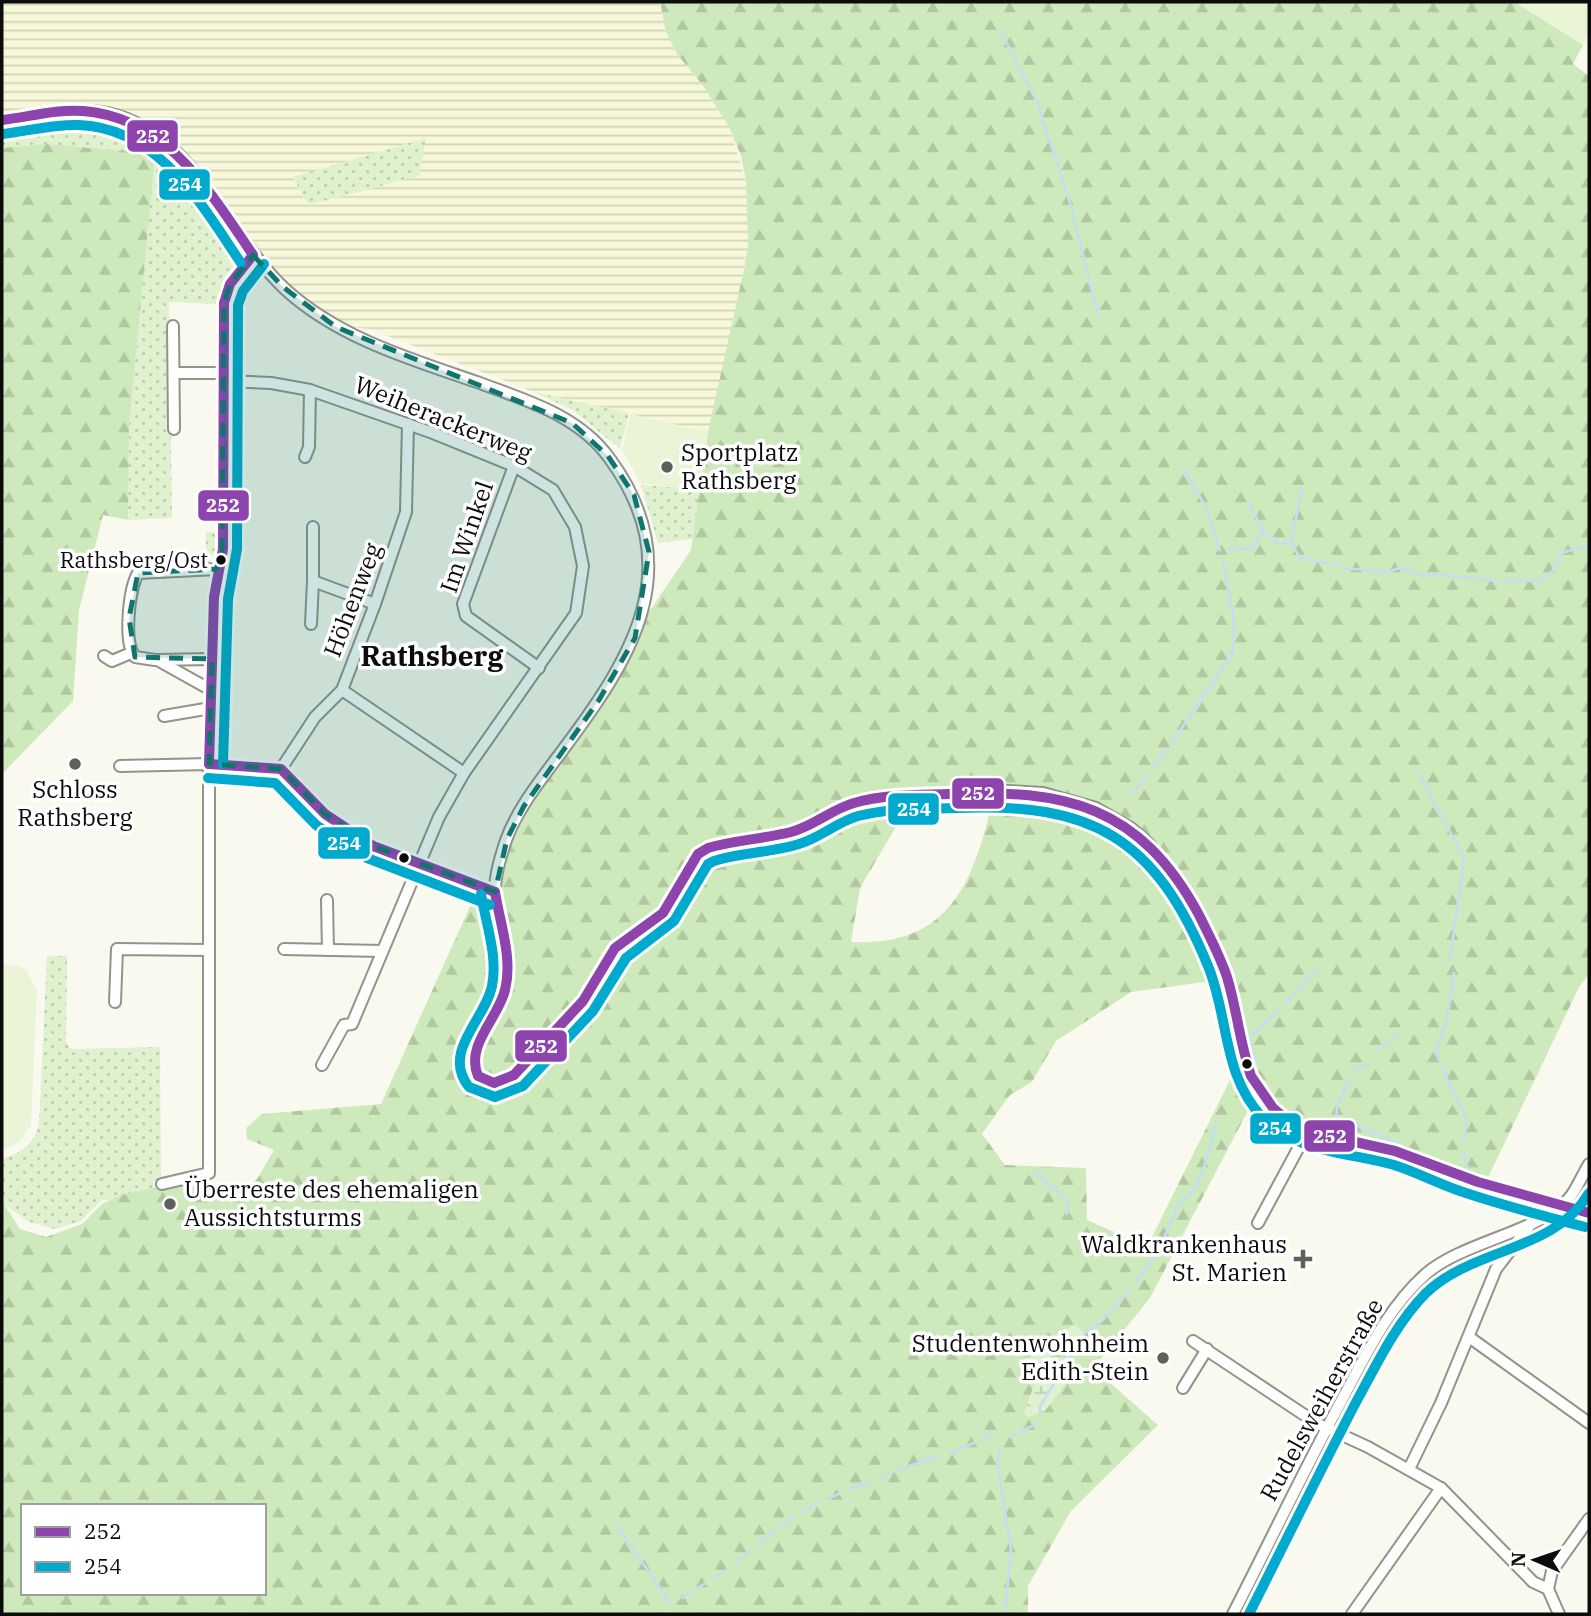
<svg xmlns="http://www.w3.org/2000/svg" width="1591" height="1616" viewBox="0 0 1591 1616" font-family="'IBM Plex Serif',serif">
<defs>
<pattern id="farmland-rules" width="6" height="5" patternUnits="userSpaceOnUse" patternTransform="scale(1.75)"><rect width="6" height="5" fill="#f7f7da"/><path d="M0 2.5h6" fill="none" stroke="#d3d3ba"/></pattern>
<pattern id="green-dots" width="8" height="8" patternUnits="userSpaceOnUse" patternTransform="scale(1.75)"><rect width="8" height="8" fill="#dff1ce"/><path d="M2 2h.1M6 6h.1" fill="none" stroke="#becdb0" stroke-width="1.8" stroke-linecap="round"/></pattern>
<pattern id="forest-firs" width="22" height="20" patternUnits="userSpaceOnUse" patternTransform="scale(1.75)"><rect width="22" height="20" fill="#cee9bb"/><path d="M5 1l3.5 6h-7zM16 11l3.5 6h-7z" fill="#b0c7a0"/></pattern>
<pattern id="wetland-marsh" width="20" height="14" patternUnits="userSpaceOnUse" patternTransform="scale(1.75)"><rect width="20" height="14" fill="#dff1ce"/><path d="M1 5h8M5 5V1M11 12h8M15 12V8" fill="none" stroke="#becdb0"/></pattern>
</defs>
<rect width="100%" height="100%" fill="#faf9ef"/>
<path fill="url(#farmland-rules)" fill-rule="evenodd" d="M 2,2 L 660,2 L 666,31 L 677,54 L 704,87 L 730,129 L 746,181 L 748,245 L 721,385 L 708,432 L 534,392 L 369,329 L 350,327 L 301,297 L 277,276 L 206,182 L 69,106 L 2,115 ZM 425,138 L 418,176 L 308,205 L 293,178 Z"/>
<g fill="url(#green-dots)">
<path d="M 63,111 L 128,120 L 178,154 L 253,255 L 217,304 L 169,302 L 172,518 L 128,520 L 129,426 L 138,329 L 46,144 L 2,148 L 2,120 Z"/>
<path d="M 426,138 L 419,176 L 308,205 L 293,177 Z"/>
<path d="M 534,392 L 629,413 L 620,449 L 574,411 Z"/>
<path d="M 641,485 L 700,489 L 693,539 L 658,543 Z"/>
<path d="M 206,532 L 219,532 L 218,552 L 212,556 L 209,565 L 192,565 L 191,556 L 206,555 Z"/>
<path d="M 47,956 L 67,956 L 66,1042 L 71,1049 L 160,1047 L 161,1183 L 153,1181 L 155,1189 L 101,1201 L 80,1222 L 55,1229 L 29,1222 L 2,1203 L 2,1159 C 20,1154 35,1143 39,1124 Z"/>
</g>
<g fill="url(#forest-firs)" fill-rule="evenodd">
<path d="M 660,2 L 1515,2 L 1583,45 L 1573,64 L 1589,76 L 1589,974 L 1579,987 L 1483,1188 L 1387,1153 L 1332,1144 L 1298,1132 L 1254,1099 L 1150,1298 L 1093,1368 L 1158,1425 L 1071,1511 L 1028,1586 L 1028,1614 L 2,1614 L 2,1201 L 20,1229 L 46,1237 L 82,1224 L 102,1204 L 121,1195 L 175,1183 L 212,1182 L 223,1198 L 234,1193 L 240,1195 L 257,1179 L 274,1150 L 247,1139 L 246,1128 L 262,1114 L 381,1104 L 477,891 L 487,899 L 500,894 L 508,852 L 527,809 L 609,694 L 630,657 L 647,615 L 691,550 L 708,432 L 744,269 L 748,245 L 746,181 L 741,156 L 730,129 L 704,87 L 677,54 L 666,32 ZM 991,796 L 993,798 C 974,882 950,947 851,942 L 860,888 L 905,811 L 943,798 ZM 1212,981 L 1232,1041 L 1231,1078 L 1147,1247 L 1087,1220 L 1086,1168 L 1005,1165 L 982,1134 L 1010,1095 L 1032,1082 L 1056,1041 L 1131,992 ZM 23,1506 L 264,1506 L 264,1593 L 23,1593 Z"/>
<path d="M 46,144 L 155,154 L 129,426 L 128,520 L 103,515 L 79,610 L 73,701 L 2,774 L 2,148 Z"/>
</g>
<path fill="url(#wetland-marsh)" d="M 1076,1325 L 1085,1333 L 1083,1347 L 1073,1353 L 1071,1371 L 1065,1385 L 1045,1411 L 1028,1417 L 1024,1413 L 1034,1385 L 1021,1375 L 1025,1355 L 1040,1347 L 1051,1351 L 1056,1347 L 1050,1342 L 1061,1330 Z"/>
<g fill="#eaf5d8">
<path d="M 1515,2 L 1589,2 L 1589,35 L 1583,45 Z"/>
<path d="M 630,414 L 708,432 L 698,489 L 641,484 L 622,450 Z"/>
<path d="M 2,965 L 19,966 L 26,970 L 37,990 L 31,1125 L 20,1142 L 2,1151 Z"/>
</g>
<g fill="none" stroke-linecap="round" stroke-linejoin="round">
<g stroke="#c3def6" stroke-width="2.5">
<path d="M 1000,30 L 1037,102 L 1071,206 L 1098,316"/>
<path d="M 1183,468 L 1205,506 L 1220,550"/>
<path d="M 1248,501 L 1263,531"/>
<path d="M 1291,543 L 1302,488"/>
<path d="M 1228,549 L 1253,548 L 1263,531 L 1278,543 L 1291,543 L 1300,558 L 1326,563"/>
<path d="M 1332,564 L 1341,564"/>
<path d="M 1344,568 L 1388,572 L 1399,568 L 1424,576 L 1438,574 L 1497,581"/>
<path d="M 1505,582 L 1522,580 L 1537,582 L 1551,573 L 1562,553 L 1580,547 L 1589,549"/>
<path d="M 1171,744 L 1233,652 L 1234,621 L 1223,561"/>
<path d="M 1152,768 L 1167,749"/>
<path d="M 1418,772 L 1464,858 L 1450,960"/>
<path d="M 1131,795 L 1147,775"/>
<path d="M 1284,1004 L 1316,969"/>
<path d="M 1375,1051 L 1397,1035"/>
<path d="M 1439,1060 L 1436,1051 L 1447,1020 L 1454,973"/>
<path d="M 1256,1063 L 1249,1038 L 1278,1011"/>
<path d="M 1442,1068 L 1467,1120 L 1464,1140"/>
<path d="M 1353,1071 L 1369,1063"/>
<path d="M 1336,1121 L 1337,1105 L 1350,1078"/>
<path d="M 1352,1123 L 1429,1158 L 1470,1172"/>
<path d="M 1463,1152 L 1468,1169"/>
<path d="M 1035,1172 L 1068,1201 L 1067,1214"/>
<path d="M 1136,1282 L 1157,1254 L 1180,1201 C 1202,1193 1210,1145 1216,1123"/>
<path d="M 1040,1413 L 1040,1406 L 1085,1333 L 1102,1321 L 1131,1288"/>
<path d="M 1010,1437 L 1038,1423"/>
<path d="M 981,1440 L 992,1433"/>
<path d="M 1000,1448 L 997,1460 L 1011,1549 L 1005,1614"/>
<path d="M 950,1453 L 974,1443"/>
<path d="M 895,1471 L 939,1456"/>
<path d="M 881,1478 L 889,1474"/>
<path d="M 850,1489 L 871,1482"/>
<path d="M 827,1499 L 843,1492"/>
<path d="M 802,1512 L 819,1502"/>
<path d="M 616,1525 L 670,1602"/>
<path d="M 780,1527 L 795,1517"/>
<path d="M 757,1544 L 774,1531"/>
<path d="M 734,1564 L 751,1550"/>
<path d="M 714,1578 L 728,1569"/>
<path d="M 695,1589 L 706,1583"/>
<path d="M 682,1598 L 690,1593"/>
<path d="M 676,1614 L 677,1614"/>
</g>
<defs>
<g id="minor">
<path d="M 2,120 C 37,116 72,106 108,113 C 195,132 226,235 286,290 C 339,338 410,359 477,382 C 525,400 579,415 610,459 C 688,566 634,655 565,747 C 543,777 517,808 505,843 C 500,859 495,875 495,892 C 495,927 515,961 503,997 C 495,1023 459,1055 482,1079 L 498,1083 L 514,1075 L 583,1001 L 615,948 L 663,913 L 698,854 L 708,848 L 798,830 L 844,806 L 883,799 L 1007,791 L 1043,793 L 1096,808 L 1131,828 L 1148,843 L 1178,882 L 1221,962 L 1249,1075 L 1266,1100 L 1281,1115 L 1293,1124 L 1325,1138 L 1395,1151 L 1462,1177 L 1589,1213"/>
<path d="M 173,326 L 174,429"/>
<path d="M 174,373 L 224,373"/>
<path d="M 225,381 L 271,383 L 310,390 L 433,433 L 514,466 L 553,490 L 575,527 L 583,566 L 576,613 L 464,773 L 439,817 L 352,1024 L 344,1025 L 322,1065"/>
<path d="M 305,457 L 309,447 L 310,390"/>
<path d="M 514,466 L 463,604 L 466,616 L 539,668"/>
<path d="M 313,527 L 313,581 L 375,604"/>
<path d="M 311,624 L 313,581"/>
<path d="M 104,656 L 112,661 L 131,653"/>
<path d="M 212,659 L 155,660 L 135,657 C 123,642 129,589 138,573 L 217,569"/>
<path d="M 159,661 L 211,690"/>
<path d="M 342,690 L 464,773"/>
<path d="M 164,716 L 211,708"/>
<path d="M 120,766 L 209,764 L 281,769 L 325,814 L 373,846 L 495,892"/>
<path d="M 281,769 L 315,717 L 342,690 L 375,604 L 406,512 L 408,424"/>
<path d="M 327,900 L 328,950"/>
<path d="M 284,949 L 382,951"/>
<path d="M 115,1002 L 117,949 L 209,950"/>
<path d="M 162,1184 L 209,1173 L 209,764 L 214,597 L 223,549 L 224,303 L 230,284 L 253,255"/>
<path d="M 1258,1223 L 1307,1132"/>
<path d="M 1469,1337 L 1589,1423"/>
<path d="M 1193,1341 L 1318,1424 L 1368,1447 L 1441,1488 L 1533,1582 L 1548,1589"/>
<path d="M 1183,1388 L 1207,1349"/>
<path d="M 1409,1469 L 1441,1403 L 1496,1269 L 1530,1225"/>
<path d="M 1233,1614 C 1270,1542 1305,1468 1344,1396 C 1367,1353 1389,1306 1427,1273 C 1465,1241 1546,1230 1571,1196 C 1578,1186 1583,1174 1589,1164"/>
<path d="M 1352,1614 L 1441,1488"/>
<path d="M 1559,1614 L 1548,1589 L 1552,1571 L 1589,1519"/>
</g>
</defs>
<use href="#minor" stroke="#93938e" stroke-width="14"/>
<use href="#minor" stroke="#fefefd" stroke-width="10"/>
<defs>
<g id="bus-1">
<path d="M 2,120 C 29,117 56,109 83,111 C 167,117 210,192 253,255"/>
<path d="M 209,764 L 214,597 L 223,549 L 224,303 L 230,284 L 253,255"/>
<path d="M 209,764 L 281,769 L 325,814 L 373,846 L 495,892"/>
<path d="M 495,892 C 500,924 513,958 505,990 C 498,1019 465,1045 478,1076 L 494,1083 L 514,1075 L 583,1001 L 615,948 L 663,913 L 698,854 L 708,848 C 735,840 764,839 791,832 C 814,826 832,809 854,803 C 885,794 918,795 949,794 C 1065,789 1140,805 1199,915 C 1209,935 1220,956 1227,977 C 1237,1010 1240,1044 1251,1076 L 1273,1108 L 1286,1119 L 1315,1133 L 1395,1151 L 1478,1182 L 1589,1213"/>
</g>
<g id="bus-2">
<path d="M 3,134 C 28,131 54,124 79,125 C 159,128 201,204 241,263"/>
<path d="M 223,764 L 228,599 L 237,549 L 238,305 L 243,291 L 264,264"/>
<path d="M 208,778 L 275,783 L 316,825 L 367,858 L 490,905"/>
<path d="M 481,894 C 486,924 498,956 492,986 C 485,1020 441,1052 469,1087 L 495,1097 L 523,1086 L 593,1011 L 626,958 L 674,921 L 708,864 L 714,861 C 742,852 771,853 799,844 C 820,838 837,822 858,816 C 889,808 924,809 956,808 C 1092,802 1155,837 1208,966 C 1229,1016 1222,1076 1263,1118 C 1299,1154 1349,1152 1394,1165 C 1416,1172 1437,1183 1460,1191 C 1501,1205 1543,1216 1585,1227"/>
<path d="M 1249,1614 C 1284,1545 1318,1475 1354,1406 C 1375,1368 1394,1326 1425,1294 C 1471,1248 1555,1252 1589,1193"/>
</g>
</defs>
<use href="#bus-1" stroke="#fff" stroke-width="16"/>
<use href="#bus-2" stroke="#fff" stroke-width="16"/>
<use href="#bus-1" stroke="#8e44ad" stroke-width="10"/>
<use href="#bus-2" stroke="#00a9ce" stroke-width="10"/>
</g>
<path fill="#0f766e" fill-opacity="0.2" stroke="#0f766e" stroke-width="5" stroke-dasharray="14 9" stroke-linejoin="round" d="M 253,255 L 283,287 L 336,327 L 572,423 L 608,456 L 634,495 L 649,552 L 635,638 L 599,700 L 524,806 L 507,839 L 495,892 L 373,846 L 325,814 L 281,769 L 209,764 L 212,659 L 135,657 L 129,618 L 138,573 L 216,569 L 222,557 L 224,303 L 230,284 Z"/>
<g fill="#5f5f5b" stroke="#fff" stroke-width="2.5">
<circle cx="667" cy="467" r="7"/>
<circle cx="75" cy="764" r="7"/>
<circle cx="170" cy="1204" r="7"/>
<path d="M1299.5 1248.5h7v7h7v7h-7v7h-7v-7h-7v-7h7z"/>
<circle cx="1163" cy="1358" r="7"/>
</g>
<g fill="#0c0c0c" stroke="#fff" stroke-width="2.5">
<circle cx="221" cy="560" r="6"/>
<circle cx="404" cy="858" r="6"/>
<circle cx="1247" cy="1064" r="6"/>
</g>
<g text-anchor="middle" stroke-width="7" stroke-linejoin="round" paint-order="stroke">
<g font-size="22" fill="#0c0c0c" stroke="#fff" text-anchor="end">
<text x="208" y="568">Rathsberg/Ost</text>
</g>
<g font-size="24" fill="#0c0c0c" stroke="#fff">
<text transform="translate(443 419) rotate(22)" y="8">Weiherackerweg</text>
<text transform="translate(467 537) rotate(-71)" y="8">Im Winkel</text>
<text transform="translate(353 600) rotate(-69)" y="8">Höhenweg</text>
<text transform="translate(1322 1400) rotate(-61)" y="8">Rudelsweiherstraße</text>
</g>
<g font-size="24" fill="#0c0c0c" stroke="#fff" text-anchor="start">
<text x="681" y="461">Sportplatz<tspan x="681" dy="28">Rathsberg</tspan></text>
<text x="75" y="798" text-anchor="middle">Schloss<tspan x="75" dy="28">Rathsberg</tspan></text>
<text x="184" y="1198">Überreste des ehemaligen<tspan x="184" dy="28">Aussichtsturms</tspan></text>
<text x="1287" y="1253" text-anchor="end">Waldkrankenhaus<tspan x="1287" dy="28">St. Marien</tspan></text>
<text x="1149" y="1352" text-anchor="end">Studentenwohnheim<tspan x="1149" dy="28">Edith-Stein</tspan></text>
</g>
<g font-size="28" font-weight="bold" fill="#0c0c0c" stroke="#fff">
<text x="432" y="666">Rathsberg</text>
</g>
</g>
<g stroke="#fff" stroke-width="2.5">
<rect x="126" y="119" width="53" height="34" rx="7" fill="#8e44ad"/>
<rect x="158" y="168" width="53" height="33" rx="7" fill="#00a9ce"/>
<rect x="197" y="489" width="53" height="33" rx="7" fill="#8e44ad"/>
<rect x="951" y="777" width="54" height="33" rx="7" fill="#8e44ad"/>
<rect x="887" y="792" width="53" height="34" rx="7" fill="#00a9ce"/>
<rect x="317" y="826" width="54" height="34" rx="7" fill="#00a9ce"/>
<rect x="514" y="1029" width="54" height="34" rx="7" fill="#8e44ad"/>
<rect x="1249" y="1112" width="53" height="33" rx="7" fill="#00a9ce"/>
<rect x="1303" y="1119" width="53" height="34" rx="7" fill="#8e44ad"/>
</g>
<g font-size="19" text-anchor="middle" font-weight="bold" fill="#fff">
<text x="153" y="143">252</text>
<text x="185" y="191">254</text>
<text x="223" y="512">252</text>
<text x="978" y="800">252</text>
<text x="914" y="816">254</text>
<text x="344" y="850">254</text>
<text x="541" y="1053">252</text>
<text x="1275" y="1135">254</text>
<text x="1330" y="1143">252</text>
</g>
<rect width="1591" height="1616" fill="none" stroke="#0c0c0c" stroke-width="7"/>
<rect x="21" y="1504" width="245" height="91" fill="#ffffff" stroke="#9e9e9e" stroke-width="2"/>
<rect x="35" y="1527" width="35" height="10" fill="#8e44ad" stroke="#9e9e9e" stroke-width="2"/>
<text x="84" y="1539" font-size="21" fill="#0c0c0c">252</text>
<rect x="35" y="1562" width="35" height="10" fill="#00a9ce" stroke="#9e9e9e" stroke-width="2"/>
<text x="84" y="1574" font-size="21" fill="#0c0c0c">254</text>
<g transform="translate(1535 1560) rotate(272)" stroke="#ffffff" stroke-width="5" paint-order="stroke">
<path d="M0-5L12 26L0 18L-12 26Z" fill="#0c0c0c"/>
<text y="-10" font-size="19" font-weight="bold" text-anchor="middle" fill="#0c0c0c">N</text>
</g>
</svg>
